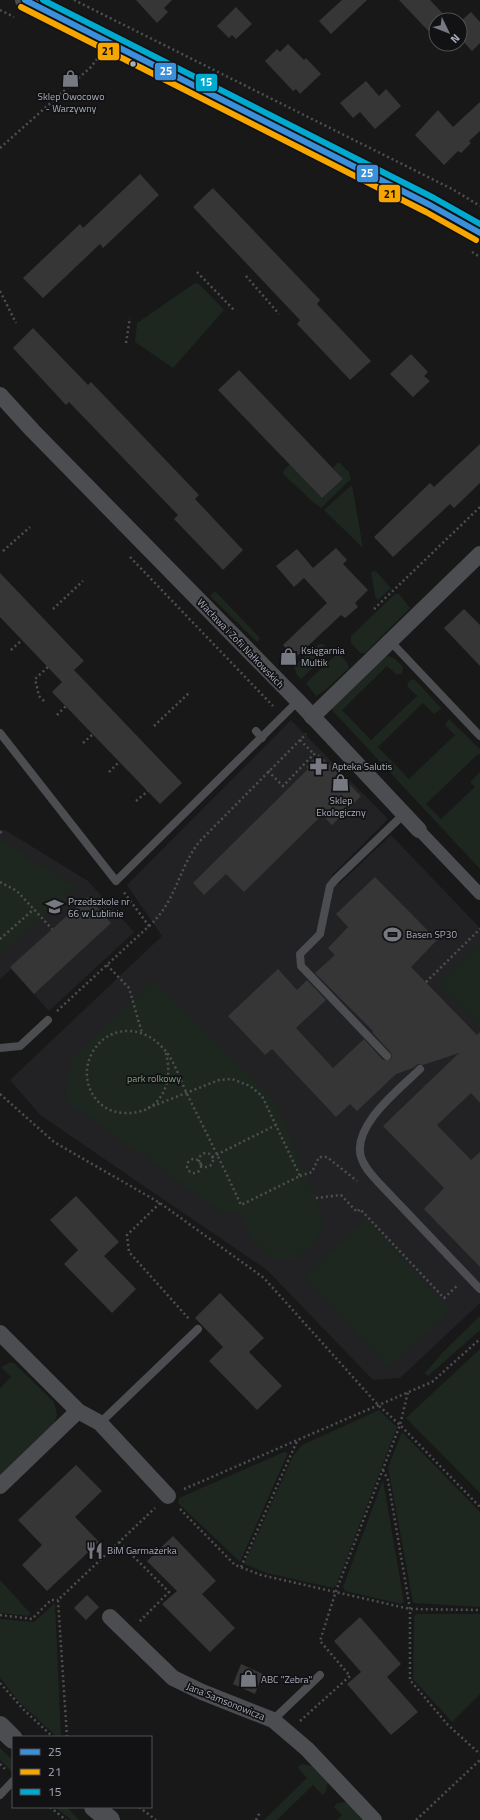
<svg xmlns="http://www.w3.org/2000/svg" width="480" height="1820" viewBox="0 0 480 1820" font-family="'Titillium Web',sans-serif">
<rect width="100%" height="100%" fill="#181818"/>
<g fill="#222224">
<path d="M 291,720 L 388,819 L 331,876 L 339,884 L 391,835 L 480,928 L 480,1303 L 400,1378 L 373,1380 L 267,1270 L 40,1115 L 10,1080 L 162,936 L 127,885 Z"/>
<path d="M 0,829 L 5,830 L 88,881 L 134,932 L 49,1011 L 11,969 L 0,979 Z"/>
</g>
<g fill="#1d261f">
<path d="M 195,283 L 199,284 L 224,310 L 173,368 L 135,342 L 137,323 Z"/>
<path d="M 337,463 L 340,463 L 349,472 L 351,479 L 321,508 L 313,502 L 283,474 L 283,471 L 290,464 L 322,498 L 343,479 L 333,468 Z"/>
<path d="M 352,485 L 363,548 L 324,510 Z"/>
<path d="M 376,571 L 391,588 L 378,600 L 375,596 L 371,572 Z"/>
<path d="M 215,591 L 260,638 L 257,642 L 210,596 Z"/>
<path d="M 395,594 L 399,594 L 410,608 L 365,653 L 360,653 L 351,643 L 351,636 Z"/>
<path d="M 319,644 L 323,644 L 329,652 L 301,679 L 297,675 L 294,666 Z"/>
<path d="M 338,653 L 347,662 L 349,668 L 324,691 L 316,696 L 306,683 Z"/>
<path d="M 389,656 L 394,658 L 403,667 L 402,674 L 396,674 L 387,666 L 342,710 L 371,740 L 417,696 L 407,686 L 409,681 L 414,679 L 441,708 L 440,710 L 434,714 L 423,703 L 378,747 L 409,779 L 455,735 L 445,725 L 449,719 L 480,749 L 480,755 L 478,754 L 426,804 L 441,819 L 475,787 L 470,782 L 480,772 L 480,869 L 332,710 L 332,707 L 385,657 Z"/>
<path d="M 0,840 L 77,887 L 0,955 Z"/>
<path d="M 480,942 L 480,1028 L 437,984 Z"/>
<path d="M 154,979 L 274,1099 L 320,1208 L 322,1228 L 315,1243 L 307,1252 L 293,1259 L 275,1259 L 269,1256 L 254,1242 L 240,1211 L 222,1213 L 64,1099 L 72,1057 Z"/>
<path d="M 366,1219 L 451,1311 L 388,1368 L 304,1276 Z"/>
<path d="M 480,1316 L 480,1330 L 428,1376 L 425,1373 L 445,1350 Z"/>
<path d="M 480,1349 L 480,1493 L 406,1418 Z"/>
<path d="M 11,1362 L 15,1364 L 54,1402 L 57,1415 L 53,1427 L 0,1477 L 0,1388 L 11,1377 L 1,1367 Z"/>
<path d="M 379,1410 L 397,1427 L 336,1586 L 333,1588 L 267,1573 L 244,1564 L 293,1456 L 302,1445 Z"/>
<path d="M 402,1432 L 480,1512 L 480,1607 L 413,1603 L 388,1467 Z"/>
<path d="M 284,1452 L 288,1453 L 240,1562 L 178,1503 L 179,1498 Z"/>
<path d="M 383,1480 L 404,1602 L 401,1604 L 345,1591 L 343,1587 Z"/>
<path d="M 0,1580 L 30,1613 L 29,1616 L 0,1613 Z"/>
<path d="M 55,1603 L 61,1737 L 57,1737 L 20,1703 L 0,1678 L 0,1619 L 34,1622 Z"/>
<path d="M 416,1614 L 480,1614 L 480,1694 L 452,1722 L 413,1679 L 414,1617 Z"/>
<path d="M 0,1748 L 13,1760 L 12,1772 L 0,1760 Z"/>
<path d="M 302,1764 L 312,1766 L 328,1782 L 326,1791 L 323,1795 L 313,1785 L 277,1820 L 264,1820 L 307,1778 L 297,1767 Z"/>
<path d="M 345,1802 L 349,1804 L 363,1820 L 337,1820 L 342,1815 L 334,1807 L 337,1803 Z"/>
<path d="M 55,1807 L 67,1807 L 79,1820 L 71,1820 Z"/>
</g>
<g fill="#363637">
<path d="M 136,0 L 172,0 L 164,8 L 168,12 L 157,23 Z"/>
<path d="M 342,0 L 367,0 L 331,34 L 319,21 Z"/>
<path d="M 399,0 L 430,0 L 449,20 L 436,20 L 436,39 Z"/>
<path d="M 236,7 L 252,24 L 236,39 L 232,35 L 229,38 L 217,26 Z"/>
<path d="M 471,12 L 480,22 L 480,43 L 472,51 L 460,38 L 460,22 Z"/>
<path d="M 288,44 L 304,60 L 306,58 L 321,74 L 300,94 L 296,89 L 293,91 L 265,61 L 277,49 L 280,52 Z"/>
<path d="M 366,81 L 379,96 L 386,89 L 401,106 L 375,129 L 360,112 L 353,118 L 340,103 Z"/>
<path d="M 480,102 L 480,131 L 469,141 L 471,143 L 461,153 L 458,151 L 444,165 L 415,135 L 438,110 L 453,127 Z"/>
<path d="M 140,174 L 159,195 L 103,248 L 100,244 L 43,298 L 23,278 L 80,224 L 83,228 Z"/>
<path d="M 213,188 L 320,300 L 317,304 L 371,361 L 350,380 L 297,324 L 300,320 L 193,207 Z"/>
<path d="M 33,328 L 88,385 L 91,382 L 199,495 L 195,499 L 243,550 L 223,570 L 174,519 L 178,515 L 69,402 L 66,405 L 13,348 Z"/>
<path d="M 411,354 L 428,372 L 424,376 L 430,381 L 413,397 L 390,374 Z"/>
<path d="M 239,370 L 343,479 L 322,498 L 218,390 Z"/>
<path d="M 480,444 L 480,483 L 454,508 L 450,504 L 393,557 L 374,537 L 430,483 L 434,487 Z"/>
<path d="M 336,548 L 347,560 L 343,564 L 368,590 L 355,603 L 358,607 L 345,618 L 341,615 L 295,658 L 283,645 L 327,603 L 304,578 L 294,587 L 276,566 L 297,549 L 313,568 Z"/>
<path d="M 0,573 L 84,661 L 74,670 L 182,783 L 160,804 L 52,692 L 62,682 L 0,617 Z"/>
<path d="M 464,609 L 480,625 L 480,666 L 444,628 Z"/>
<path d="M 319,754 L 361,796 L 332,825 L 322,815 L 244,892 L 226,874 L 204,895 L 193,883 L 308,769 L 306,767 Z"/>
<path d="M 375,877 L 437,940 L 411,967 L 477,1035 L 480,1032 L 480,1103 L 471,1093 L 437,1125 L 471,1160 L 480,1152 L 480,1267 L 424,1209 L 444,1188 L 383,1126 L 459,1053 L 423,1065 L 418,1064 L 413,1068 L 396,1074 L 357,1111 L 350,1104 L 336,1117 L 272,1049 L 265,1055 L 228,1016 L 278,969 L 297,990 L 307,980 L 326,1000 L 296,1028 L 333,1068 L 364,1039 L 383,1060 L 390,1060 L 392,1057 L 391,1053 L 372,1032 L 373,1031 L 315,973 L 335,955 L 328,948 L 348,927 L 336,914 Z"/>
<path d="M 88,897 L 111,923 L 34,994 L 10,967 Z"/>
<path d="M 76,1196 L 119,1242 L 104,1256 L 136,1289 L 112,1313 L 64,1264 L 78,1250 L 50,1220 Z"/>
<path d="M 220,1293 L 264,1338 L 249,1352 L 282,1386 L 257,1410 L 209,1361 L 223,1347 L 195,1318 Z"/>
<path d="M 76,1465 L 102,1491 L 75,1517 L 99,1542 L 47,1591 L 22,1565 L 42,1545 L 18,1520 Z"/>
<path d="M 173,1536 L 216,1581 L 202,1594 L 235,1628 L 210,1652 L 162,1604 L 177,1591 L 147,1561 Z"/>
<path d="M 87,1595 L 99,1607 L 86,1620 L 74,1608 Z"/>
<path d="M 360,1617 L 401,1664 L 387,1677 L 418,1712 L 391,1735 L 347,1684 L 361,1672 L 334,1641 Z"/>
<path d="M 241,1664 L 263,1674 L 255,1694 L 233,1684 Z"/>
</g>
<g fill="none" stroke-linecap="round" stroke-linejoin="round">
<g stroke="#4e4f52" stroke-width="2.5" stroke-dasharray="2 3" stroke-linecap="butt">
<path d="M 74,0 L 454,190 L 480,206"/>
<path d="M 0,10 L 14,17"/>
<path d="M 0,148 L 91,67 L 97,59"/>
<path d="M 472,252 L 480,257"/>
<path d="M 197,272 L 234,310"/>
<path d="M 246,276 L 279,314"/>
<path d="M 0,291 L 16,323"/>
<path d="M 126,343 L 130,318"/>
<path d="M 3,551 L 30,527"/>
<path d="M 130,557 L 273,706"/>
<path d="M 53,609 L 83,581"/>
<path d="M 374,609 L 480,507"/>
<path d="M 11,650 L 22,640"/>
<path d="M 44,701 L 39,696 L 35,679 L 48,667"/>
<path d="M 57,715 L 66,706"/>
<path d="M 154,726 L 190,692"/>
<path d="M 300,740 L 314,754"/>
<path d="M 83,743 L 93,734"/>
<path d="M 268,771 L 283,786 L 314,754 L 316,757"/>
<path d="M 109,772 L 119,762"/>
<path d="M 136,801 L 148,791"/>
<path d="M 0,832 L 3,833"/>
<path d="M 0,882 L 17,891 L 52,929"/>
<path d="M 149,926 C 177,901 178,868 200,841 L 306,734"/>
<path d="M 0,939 L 34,909"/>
<path d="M 107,965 L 129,988 L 142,1033"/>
<path d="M 426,982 L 480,929"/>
<path d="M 57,1011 L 149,926 L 123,891"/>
<path d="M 0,1094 L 54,1142 L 160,1203 L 264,1278 L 378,1405 L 400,1425 L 480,1507"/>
<path d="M 148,1108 L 219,1080 L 232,1079 L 250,1086 L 262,1096 L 300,1176 L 241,1205 C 224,1168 206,1132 188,1096 C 180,1080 174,1058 161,1046 C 140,1024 107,1026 92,1053 C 78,1079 94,1112 124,1113 C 162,1115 175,1081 165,1050"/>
<circle cx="206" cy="1160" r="7"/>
<path d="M 212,1157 L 276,1125"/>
<circle cx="194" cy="1166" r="7"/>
<path d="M 300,1176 L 312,1172 L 319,1157 L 327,1157 L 357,1181"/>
<path d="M 316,1198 L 341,1195 L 357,1212 L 360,1209 L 444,1298 L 458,1285"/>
<path d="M 160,1203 L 127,1235 L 129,1252 L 190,1320"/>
<path d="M 383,1470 L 388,1480 L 410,1609 L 410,1680 L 448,1725 L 480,1754"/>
<path d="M 184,1489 L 432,1382 L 480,1339"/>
<path d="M 180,1509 L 235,1565 L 261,1575 L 410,1609 L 480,1610"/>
<path d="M 119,1542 L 169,1592 L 139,1622"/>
<path d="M 241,1567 L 297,1441"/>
<path d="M 0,1615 L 32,1619 L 51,1600 L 58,1600"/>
<path d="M 0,1683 L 24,1710 L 53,1737"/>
<path d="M 300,1721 L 350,1676 L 320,1641 L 336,1591 L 400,1425 L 408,1392"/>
<path d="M 67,1737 L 58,1600 L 155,1508"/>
<path d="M 0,1764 L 7,1771"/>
<path d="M 50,1807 L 66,1820"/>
<path d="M 139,1807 L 156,1820"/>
<path d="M 256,1820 L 260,1812"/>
<path d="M 416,1820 L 480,1760"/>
</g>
<g stroke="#4b4d51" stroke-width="8">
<path d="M 390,641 L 480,736"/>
<path d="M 256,731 L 262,738"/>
<path d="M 0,733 L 116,881 L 298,701"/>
<path d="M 0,1048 L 20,1046 L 48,1020"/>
<path d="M 387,1056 L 301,966 L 300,954 L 320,934 L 330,886 L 335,880 L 404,814"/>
<path d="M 420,1069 C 400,1089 352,1125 361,1157 C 364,1167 371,1174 378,1182 L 480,1289"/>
<path d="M 100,1423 L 198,1329"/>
<path d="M 273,1720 L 320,1675"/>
<path d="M 0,1795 L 13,1781"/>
</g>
<path stroke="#4b4d51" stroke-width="12" d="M 419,830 L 480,894"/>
<g stroke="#4b4d51" stroke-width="16">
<path d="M 0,395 L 33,431 L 298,701 L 419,830"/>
<path d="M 312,717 L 480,554"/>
<path d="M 0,1333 L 78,1411 L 100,1423 L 168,1496"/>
<path d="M 0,1486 L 78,1411"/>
<path d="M 110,1617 L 173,1678 L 202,1692 L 273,1720 L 307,1749 L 374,1820"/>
</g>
<g stroke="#4b4d51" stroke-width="20">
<path d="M 25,0 L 430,205 L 480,233"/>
<path d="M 0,1726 L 13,1739"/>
<path d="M 94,1807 L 110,1820"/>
</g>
<defs>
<path id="bus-1" d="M 25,0 L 430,205 L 480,233"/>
<path id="bus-2" d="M 21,7 L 426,212 L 476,240"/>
<path id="bus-3" d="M 43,0 L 434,198 L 480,224"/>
</defs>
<use href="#bus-1" stroke="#121214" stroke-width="9"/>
<use href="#bus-2" stroke="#121214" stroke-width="9"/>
<use href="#bus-3" stroke="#121214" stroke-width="9"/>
<use href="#bus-1" stroke="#3a90db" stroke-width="6"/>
<use href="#bus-2" stroke="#f7a600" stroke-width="6"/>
<use href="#bus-3" stroke="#00a9ce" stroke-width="6"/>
</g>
<defs>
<symbol id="shop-bare" viewBox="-9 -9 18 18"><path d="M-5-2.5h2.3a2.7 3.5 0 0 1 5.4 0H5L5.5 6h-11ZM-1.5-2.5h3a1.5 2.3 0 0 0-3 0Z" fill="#767981" stroke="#121214" stroke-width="2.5" paint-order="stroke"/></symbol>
<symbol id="pharmacy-bare" viewBox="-9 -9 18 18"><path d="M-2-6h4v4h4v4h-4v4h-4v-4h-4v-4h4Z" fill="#767981" stroke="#121214" stroke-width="2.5" paint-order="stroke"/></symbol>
<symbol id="school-bare" viewBox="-9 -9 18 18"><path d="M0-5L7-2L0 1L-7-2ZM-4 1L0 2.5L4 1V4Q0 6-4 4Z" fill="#767981" stroke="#121214" stroke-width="2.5" paint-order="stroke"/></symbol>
<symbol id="stadium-bare" viewBox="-9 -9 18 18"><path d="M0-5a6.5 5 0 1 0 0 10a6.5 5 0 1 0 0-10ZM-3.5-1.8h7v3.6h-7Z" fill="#767981" stroke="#121214" stroke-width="2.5" paint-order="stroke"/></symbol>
<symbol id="restaurant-bare" viewBox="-9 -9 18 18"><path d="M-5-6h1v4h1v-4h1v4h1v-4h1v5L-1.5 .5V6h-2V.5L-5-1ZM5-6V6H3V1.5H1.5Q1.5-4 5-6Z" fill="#767981" stroke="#121214" stroke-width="2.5" paint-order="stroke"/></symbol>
</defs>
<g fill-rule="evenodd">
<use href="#shop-bare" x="58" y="66" width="25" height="25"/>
<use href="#shop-bare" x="276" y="644" width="25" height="25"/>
<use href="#pharmacy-bare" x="306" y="754" width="25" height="25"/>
<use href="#shop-bare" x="328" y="770" width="25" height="25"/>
<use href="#school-bare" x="42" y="894" width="25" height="25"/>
<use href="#stadium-bare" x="380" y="922" width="25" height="25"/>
<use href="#restaurant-bare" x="82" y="1538" width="25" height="25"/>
<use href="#shop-bare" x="236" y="1666" width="25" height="25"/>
</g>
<circle fill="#a8adba" stroke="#121214" stroke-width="1.5" cx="133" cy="64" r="3.5"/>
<g text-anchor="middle" stroke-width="3.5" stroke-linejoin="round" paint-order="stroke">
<g font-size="10" fill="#a8adba" stroke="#121214" text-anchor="start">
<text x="71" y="100" text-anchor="middle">Sklep Owocowo<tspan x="71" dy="12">- Warzywny</tspan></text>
<text x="301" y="654">Księgarnia<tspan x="301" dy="12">Multik</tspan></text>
<text x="332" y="770">Apteka Salutis</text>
<text x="341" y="804" text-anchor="middle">Sklep<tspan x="341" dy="12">Ekologiczny</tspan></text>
<text x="68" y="905">Przedszkole nr<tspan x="68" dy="12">66 w Lublinie</tspan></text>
<text x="406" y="938">Basen SP30</text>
<text x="107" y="1554">BiM Garmażerka</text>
<text x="261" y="1683">ABC "Zebra"</text>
</g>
<g font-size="10" fill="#a8adba" stroke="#121214">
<text transform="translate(241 643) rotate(46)" y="4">Wacława i Zofii Nałkowskich</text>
<text transform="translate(226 1701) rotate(22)" y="4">Jana Samsonowicza</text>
</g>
<g font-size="10" fill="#7ea680" stroke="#121214">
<text x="154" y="1082">park rolkowy</text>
</g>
</g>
<g stroke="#121214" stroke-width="1.5">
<rect x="97" y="42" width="23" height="19" rx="4" fill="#f7a600"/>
<rect x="154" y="62" width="23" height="19" rx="4" fill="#3a90db"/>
<rect x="195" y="73" width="23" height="19" rx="4" fill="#00a9ce"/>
<rect x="356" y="164" width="23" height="19" rx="4" fill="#3a90db"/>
<rect x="378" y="184" width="23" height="19" rx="4" fill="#f7a600"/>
</g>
<g font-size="11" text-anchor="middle" font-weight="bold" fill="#fff">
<text x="166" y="75">25</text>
<text x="206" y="86">15</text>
<text x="367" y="177">25</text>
</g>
<g font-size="11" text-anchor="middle" font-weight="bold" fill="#111">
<text x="108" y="55">21</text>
<text x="390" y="198">21</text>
</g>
<rect x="12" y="1736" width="140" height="72" fill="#121214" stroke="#4e5056"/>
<rect x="20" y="1749" width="20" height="6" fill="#3a90db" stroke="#4e5056"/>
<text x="48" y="1756" font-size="12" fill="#a8adba">25</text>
<rect x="20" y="1769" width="20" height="6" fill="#f7a600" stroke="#4e5056"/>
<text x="48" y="1776" font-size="12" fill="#a8adba">21</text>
<rect x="20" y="1789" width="20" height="6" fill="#00a9ce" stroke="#4e5056"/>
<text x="48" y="1796" font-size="12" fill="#a8adba">15</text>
<g transform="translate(448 32) rotate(133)"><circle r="19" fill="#121214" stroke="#4e5056"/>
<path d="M0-3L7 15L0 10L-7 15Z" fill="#767981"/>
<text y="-6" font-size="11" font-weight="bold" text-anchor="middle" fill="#a8adba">N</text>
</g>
</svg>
